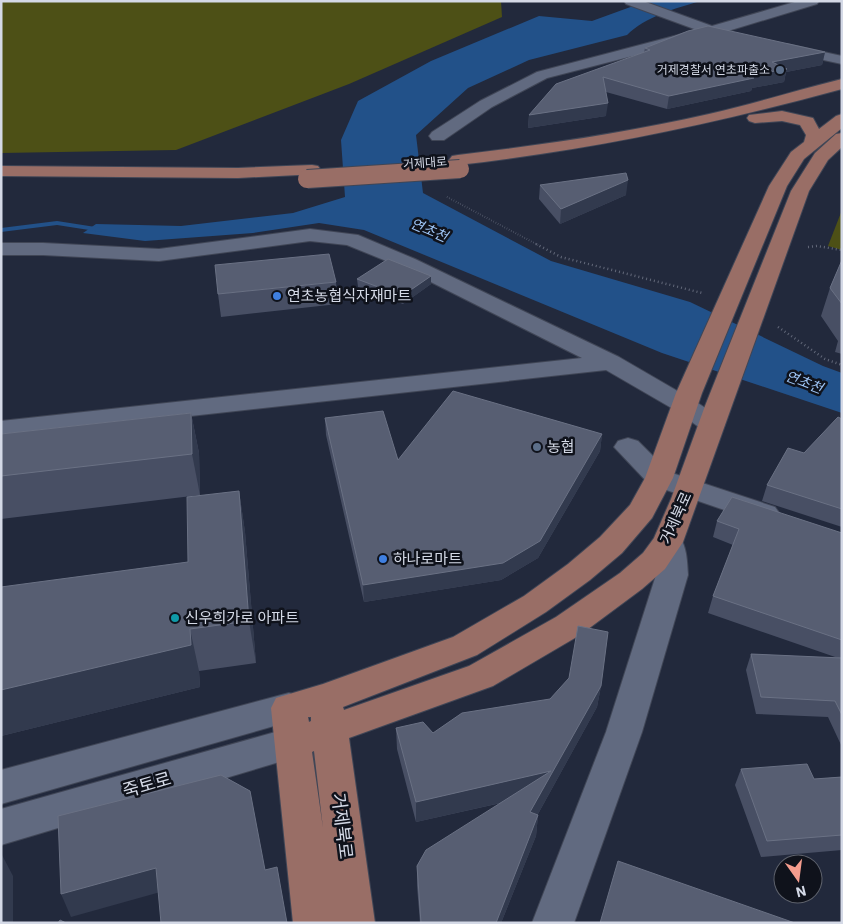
<svg xmlns="http://www.w3.org/2000/svg" width="843" height="924" viewBox="0 0 843 924" font-family="'IBM Plex Sans','Noto Sans KR',sans-serif">
<rect width="100%" height="100%" fill="#22293c"/>
<g fill="#4d5016">
<path d="M 1,1 L 501,1 L 502,17 L 349,84 L 176,150 L 1,153 Z"/>
<path d="M 842,210 L 842,250 L 828,246 Z"/>
</g>
<path fill="#225189" d="M 647,1 L 701,1 C 676,8 645,17 627,35 L 529,60 L 468,88 L 416,135 L 423,193 L 551,261 L 690,302 L 823,366 L 842,373 L 842,413 L 662,353 L 364,230 L 319,223 L 253,233 L 145,241 L 83,233 L 96,224 L 181,226 L 293,213 L 345,197 L 341,140 L 358,101 L 431,61 L 539,16 L 592,21 Z"/>
<g fill="none" stroke-linecap="round" stroke-linejoin="round">
<path fill="#225189" fill-rule="evenodd" d="M 57,221 L 102,228 L 106,230 L 102,232 L 57,225 L 1,232 L 1,228 Z"/>
<defs>
<g id="minor">
<path d="M 624,1 L 643,1 L 712,26 L 798,1 L 819,1 L 817,4 L 718,34 L 547,78 L 492,107 L 444,140 L 432,140 L 429,136 L 432,132 L 480,101 L 537,72 L 697,30 L 626,4 Z"/>
<path d="M 787,44 L 842,56 L 842,64 L 782,51 L 780,48 L 782,45 Z"/>
<path d="M 310,229 L 358,235 L 415,259 L 619,357 L 693,400 L 721,418 L 725,424 L 721,430 L 712,432 L 703,430 L 675,410 L 606,370 L 1,437 L 1,421 L 582,358 L 401,267 L 347,245 L 310,241 L 159,261 L 43,255 L 1,255 L 1,243 L 43,243 L 159,249 Z"/>
<path d="M 628,438 L 638,441 L 669,472 L 775,507 L 780,514 L 775,521 L 765,524 L 649,484 L 614,447 L 618,441 Z"/>
<path d="M 668,531 L 679,535 C 687,548 687,560 688,575 L 642,732 L 574,923 L 532,923 L 606,732 L 656,575 L 657,555 L 653,542 L 657,535 Z"/>
<path d="M 289,693 L 302,698 L 307,708 L 302,718 L 1,804 L 1,770 Z"/>
<path d="M 293,727 L 306,732 L 311,743 L 306,754 L 1,845 L 1,809 Z"/>
</g>
<g id="major">
<path d="M 842,79 L 842,89 C 713,124 590,150 458,165 L 452,164 L 449,160 L 452,156 L 458,155 C 542,145 626,133 709,114 C 754,104 797,90 842,79 Z"/>
<path d="M 782,111 L 813,118 L 819,129 L 836,116 L 842,114 L 842,128 L 804,159 L 787,186 L 702,393 L 673,478 L 652,518 L 622,553 L 590,580 L 546,612 L 477,655 L 343,707 L 344,710 L 469,666 L 556,617 L 620,573 L 643,553 L 654,538 L 671,499 L 705,406 L 791,191 L 815,153 L 836,134 L 842,133 L 842,147 L 828,160 L 809,191 L 683,542 L 665,569 L 642,589 L 580,635 L 493,686 L 349,738 L 375,923 L 293,923 L 271,708 L 276,698 L 323,684 L 453,637 L 524,596 L 568,564 L 600,537 L 630,505 L 645,478 L 676,393 L 769,186 L 791,152 L 804,142 L 806,135 L 800,125 L 782,121 L 755,123 L 749,121 L 747,118 L 749,115 ZM 308,717 L 311,717 L 311,721 L 309,722 ZM 314,751 L 323,828 L 312,752 Z"/>
<path d="M 312,165 L 318,166 L 321,170 L 318,174 L 238,178 L 1,176 L 1,166 L 238,168 Z"/>
</g>
</defs>
<use href="#minor" stroke="#404656" stroke-width="2"/>
<use href="#major" stroke="#404656" stroke-width="2"/>
<path stroke="#63697a" stroke-width="2" stroke-dasharray="0.5 2" stroke-linecap="butt" d="M 447,197 L 538,245"/>
<g stroke="#63697a" stroke-width="2.5" stroke-dasharray="1 3" stroke-linecap="butt">
<path d="M 536,244 L 561,257 L 702,293"/>
<path d="M 808,247 L 817,246 L 842,250"/>
<path d="M 778,327 L 825,359 L 842,365"/>
</g>
<use href="#minor" fill="#616a80" fill-rule="evenodd"/>
<use href="#major" fill="#996e66" fill-rule="evenodd"/>
<defs>
<path id="major-bridge" d="M 307,179 L 460,169"/>
</defs>
<use href="#major-bridge" stroke="#404656" stroke-width="20" stroke-linecap="butt"/>
<use href="#major-bridge" stroke="#996e66" stroke-width="18"/>
</g>
<g fill="#484f64">
<path d="M 645,48 L 825,52 L 822,65 L 786,72 L 784,82 L 752,88 L 751,91 L 667,109 L 606,92 L 606,116 L 528,128 L 529,115 L 644,52 Z"/>
<path d="M 540,185 L 626,195 L 560,224 L 539,199 Z"/>
<path d="M 842,260 L 842,354 L 835,352 L 838,341 L 821,316 L 830,288 Z"/>
<path d="M 431,276 L 431,284 L 403,304 L 358,287 L 357,279 Z"/>
<path d="M 336,282 L 338,304 L 221,317 L 218,294 Z"/>
<path d="M 191,413 L 199,453 L 200,495 L 1,519 L 1,434 Z"/>
<path d="M 325,418 L 398,460 L 602,434 L 600,451 L 538,558 L 501,580 L 364,602 L 326,435 Z"/>
<path d="M 842,419 L 842,527 L 762,501 L 767,485 L 804,453 Z"/>
<path d="M 239,491 L 245,532 L 256,663 L 199,671 L 200,687 L 1,736 L 188,562 Z"/>
<path d="M 717,521 L 842,533 L 842,747 L 828,717 L 756,714 L 746,670 L 751,654 L 838,658 L 708,613 L 713,596 L 733,545 L 713,537 Z"/>
<path d="M 601,686 L 597,707 L 538,814 L 538,815 L 536,836 L 501,923 L 420,923 L 417,886 L 417,866 L 501,803 L 416,822 L 397,749 L 396,728 L 433,733 L 550,699 Z"/>
<path d="M 741,769 L 814,779 L 842,777 L 842,850 L 761,857 L 735,785 Z"/>
</g>
<g fill="#323a4e">
<path d="M 825,52 L 822,65 L 786,72 L 784,82 L 752,88 L 751,91 L 667,109 L 669,96 L 746,76 L 772,62 Z"/>
<path d="M 608,103 L 606,116 L 528,128 L 529,115 Z"/>
<path d="M 628,180 L 626,195 L 560,224 L 561,209 Z"/>
<path d="M 431,276 L 431,284 L 403,304 L 402,296 Z"/>
<path d="M 191,413 L 199,453 L 200,495 L 192,454 Z"/>
<path d="M 602,434 L 600,451 L 538,558 L 501,580 L 364,602 L 363,585 Z"/>
<path d="M 239,491 L 245,532 L 256,663 L 249,621 Z"/>
<path d="M 190,629 L 199,671 L 200,687 L 1,736 L 1,690 Z"/>
<path d="M 601,686 L 597,707 L 528,832 L 530,812 L 540,794 L 416,822 L 416,802 L 551,771 Z"/>
<path d="M 538,815 L 536,836 L 501,923 L 496,923 Z"/>
<path d="M 1,853 L 13,876 L 13,923 L 1,923 Z"/>
<path d="M 156,868 L 164,891 L 71,917 L 61,894 Z"/>
</g>
<g fill="#575e72" stroke="#6a7184">
<path d="M 708,26 L 825,52 L 772,62 L 787,69 L 746,76 L 754,78 L 669,96 L 603,77 L 608,103 L 529,115 L 556,84 L 650,50 L 645,48 L 688,31 Z"/>
<path d="M 626,173 L 628,180 L 561,209 L 540,185 Z"/>
<path d="M 329,254 L 336,282 L 218,294 L 215,265 Z"/>
<path d="M 388,259 L 431,276 L 402,296 L 357,279 Z"/>
<path d="M 842,260 L 842,304 L 830,288 Z"/>
<path d="M 453,391 L 602,434 L 540,541 L 503,563 L 363,585 L 325,418 L 383,411 L 398,460 Z"/>
<path d="M 191,413 L 192,454 L 1,476 L 1,434 Z"/>
<path d="M 838,417 L 842,419 L 842,509 L 767,485 L 788,448 L 804,453 Z"/>
<path d="M 239,491 L 249,621 L 190,629 L 191,645 L 1,690 L 1,587 L 188,562 L 187,497 Z"/>
<path d="M 732,497 L 842,533 L 842,640 L 713,596 L 739,529 L 717,521 Z"/>
<path d="M 578,626 L 608,632 L 601,686 L 530,812 L 538,815 L 496,923 L 421,923 L 417,866 L 426,850 L 551,771 L 416,802 L 396,728 L 423,722 L 433,733 L 462,713 L 550,699 L 569,678 Z"/>
<path d="M 751,654 L 842,658 L 842,715 L 835,701 L 761,697 Z"/>
<path d="M 807,764 L 814,779 L 842,777 L 842,835 L 767,841 L 741,769 Z"/>
<path d="M 221,775 L 250,791 L 265,870 L 277,867 L 287,923 L 161,923 L 156,868 L 61,894 L 58,816 Z"/>
<path d="M 618,861 L 795,923 L 600,923 Z"/>
<path d="M 60,920 L 66,923 L 58,923 Z"/>
</g>
<g fill="#5c6f8a" stroke="#0f121b" stroke-width="2">
<circle cx="780" cy="70" r="5"/>
<circle cx="537" cy="447" r="5"/>
</g>
<g fill="#3f7fe0" stroke="#0f121b" stroke-width="2">
<circle cx="277" cy="296" r="5"/>
<circle cx="383" cy="559" r="5"/>
</g>
<circle fill="#0f9aa8" stroke="#0f121b" stroke-width="2" cx="175" cy="618" r="5"/>
<g text-anchor="middle" stroke-width="5" stroke-linejoin="round" paint-order="stroke">
<g font-size="12" fill="#d4d9e6" stroke="#0f121b" text-anchor="end">
<text x="770" y="74">거제경찰서 연초파출소</text>
</g>
<g font-size="12" fill="#d4d9e6" stroke="#0f121b">
<text transform="translate(425 163) rotate(-4)" y="4">거제대로</text>
</g>
<g font-size="14" font-style="italic" fill="#9ec5f6" stroke="#0f121b">
<text transform="translate(429 230) rotate(23)" y="5">연초천</text>
<text transform="translate(804 382) rotate(21)" y="5">연초천</text>
</g>
<g font-size="15" fill="#d4d9e6" stroke="#0f121b" text-anchor="start">
<text x="287" y="301">연초농협식자재마트</text>
<text x="547" y="452">농협</text>
<text x="393" y="564">하나로마트</text>
<text x="185" y="623">신우희가로 아파트</text>
</g>
<g font-size="15" fill="#d4d9e6" stroke="#0f121b">
<text transform="translate(676 518) rotate(-66)" y="5">거제북로</text>
</g>
<g font-size="18" fill="#d4d9e6" stroke="#0f121b">
<text transform="translate(147 785) rotate(-16)" y="6">죽토로</text>
<text transform="translate(342 826) rotate(83)" y="6">거제북로</text>
</g>
</g>
<rect width="843" height="924" fill="none" stroke="#d4d9e6" stroke-width="5"/>
<g transform="translate(798 879) rotate(166)"><circle r="24" fill="#0f121b" stroke="#5e626c"/>
<path d="M0-4L9 19L0 12L-9 19Z" fill="#f59d8e"/>
<text y="-8" font-size="14" font-weight="bold" text-anchor="middle" fill="#d4d9e6">N</text>
</g>
</svg>
